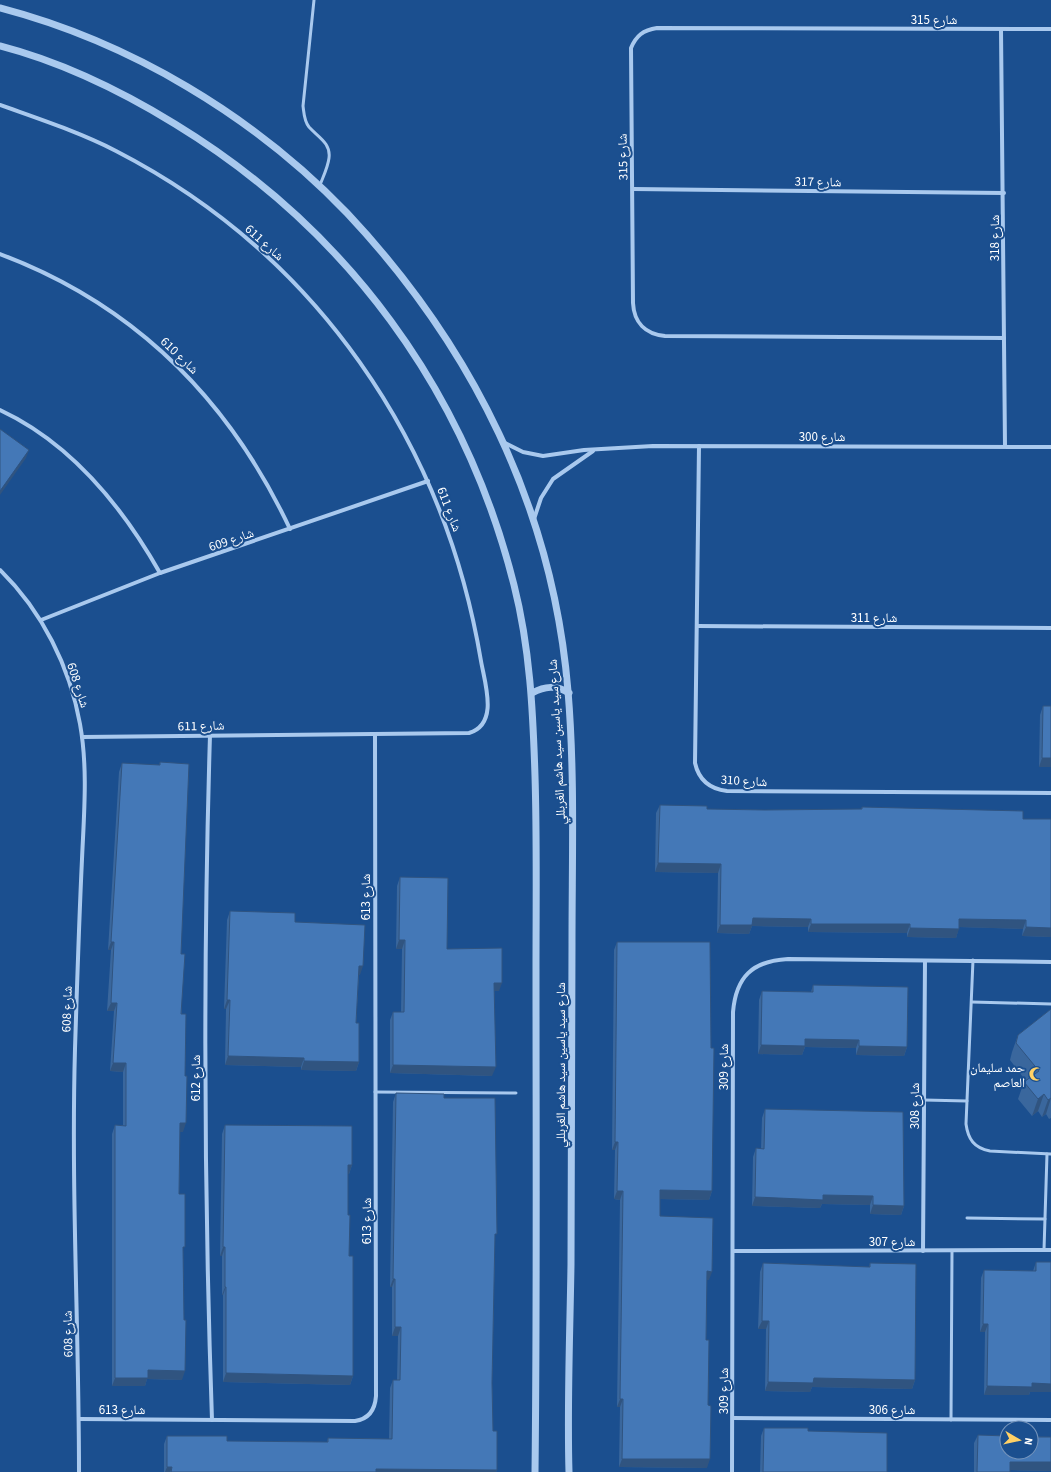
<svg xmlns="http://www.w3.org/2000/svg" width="1051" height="1472" viewBox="0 0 1051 1472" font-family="'Source Sans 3','Noto Naskh Arabic',sans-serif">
<rect width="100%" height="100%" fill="#1b4f8f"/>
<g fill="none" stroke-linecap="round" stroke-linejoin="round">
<g stroke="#a9c9ee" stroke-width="3">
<path d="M 314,0 L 303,106 C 304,113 304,121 309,127 C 318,137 331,143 329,158 C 328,167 323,177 320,185"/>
<path d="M 973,960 L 966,1124 C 968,1139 974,1148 990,1151 L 1051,1154"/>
<path d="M 972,1002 L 1051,1004"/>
<path d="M 375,1092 L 516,1093"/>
<path d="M 924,1100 L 967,1101"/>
<path d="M 967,1218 L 1045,1219"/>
<path d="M 1044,1250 L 1047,1154"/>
<path d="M 951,1420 L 952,1251"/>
</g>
<g stroke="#a9c9ee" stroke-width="4">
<path d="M 1001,30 L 1005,446"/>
<path d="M 0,105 C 39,119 79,132 116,151 C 316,254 444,441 481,661 C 485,684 499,724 469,733 L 82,737"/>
<path d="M 633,189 L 1004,193"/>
<path d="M 0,254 C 136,305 229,399 290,529"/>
<path d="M 1004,338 L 665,336 C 645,334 634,322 633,303 L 631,48 C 636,36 643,30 657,28 L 1051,29"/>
<path d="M 0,410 C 71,443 122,506 160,573"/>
<path d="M 505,443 L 523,452 L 543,456 L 584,450 L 653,446 L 1051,447"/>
<path d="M 699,446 L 695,763 C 699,781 710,789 727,791 L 1051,793"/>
<path d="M 534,519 L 541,498 L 553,479 L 593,451"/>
<path d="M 0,570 C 42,611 70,667 80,724 C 88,768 84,814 82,859 C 79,922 77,985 75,1049 C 71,1190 79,1331 79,1472"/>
<path d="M 41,620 L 160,573 L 428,481"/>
<path d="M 697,626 L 1051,628"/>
<path d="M 210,735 C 203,964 204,1191 212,1420"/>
<path d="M 734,1251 L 1051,1250"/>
<path d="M 923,1251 L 925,961"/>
<path d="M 733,1418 L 1051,1420"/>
<path d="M 79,1419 L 355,1421 C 369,1419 375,1410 376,1396 L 375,734"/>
<path d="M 732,1472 L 733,1012 C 736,977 752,961 788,959 L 1051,962"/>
</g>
<g stroke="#a9c9ee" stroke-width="7">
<path d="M 0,8 C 130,42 254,116 347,213 C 472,346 553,508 568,691 C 575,775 572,859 572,943 C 572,1050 572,1157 571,1264 C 570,1333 567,1403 569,1472"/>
<path d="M 0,46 C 62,62 121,91 175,124 C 347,229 465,390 514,585 C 530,648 533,712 535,776 C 537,840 536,905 536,969 C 536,1137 537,1304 535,1472"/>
<path d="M 532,693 C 545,686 556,685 569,693"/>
</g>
</g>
<g fill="#3a679d">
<path d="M 1043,706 L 1051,706 L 1051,767 L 1039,767 L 1040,715 Z"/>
<path d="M 160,762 L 181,954 L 183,1132 L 180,1132 L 179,1194 L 183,1252 L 182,1380 L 147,1379 L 145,1386 L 112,1386 L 112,1134 L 115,1125 L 123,1125 L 123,1072 L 110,1071 L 114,1011 L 107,1011 L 111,950 L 108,950 L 119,772 L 122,763 L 159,765 Z"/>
<path d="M 660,805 L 707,809 L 765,810 L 861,809 L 862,807 L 1023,819 L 1051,819 L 1051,937 L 1022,936 L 1023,929 L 959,927 L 956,938 L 907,937 L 907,933 L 808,932 L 808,927 L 752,926 L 749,934 L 717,933 L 718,873 L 655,872 L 656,813 Z"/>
<path d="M 400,877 L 447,949 L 499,991 L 494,991 L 492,1076 L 390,1073 L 390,1020 L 393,1012 L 401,1012 L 402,949 L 396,949 L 397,886 Z"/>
<path d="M 230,911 L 295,922 L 360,975 L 359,975 L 356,1023 L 359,1062 L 356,1071 L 301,1070 L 301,1067 L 225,1065 L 226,1009 L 224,1009 L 227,920 Z"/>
<path d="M 617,942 L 711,1048 L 712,1191 L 709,1200 L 660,1199 L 660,1216 L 709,1280 L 707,1280 L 706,1340 L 708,1405 L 707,1468 L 619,1467 L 620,1407 L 617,1407 L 620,1200 L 614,1199 L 615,1150 L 612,1150 L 614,950 Z"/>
<path d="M 813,985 L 907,1047 L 904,1056 L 856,1055 L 856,1048 L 805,1047 L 802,1055 L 758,1054 L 759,1000 L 762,991 L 811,992 Z"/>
<path d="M 1051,1009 L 1051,1118 L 1049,1119 L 1046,1114 L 1042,1117 L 1038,1111 L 1032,1116 L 1018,1099 L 1024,1082 L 1026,1081 L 1010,1060 L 1012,1052 L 1018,1035 Z"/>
<path d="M 396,1093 L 444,1098 L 495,1240 L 492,1383 L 493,1431 L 497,1470 L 496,1472 L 164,1472 L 164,1444 L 167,1436 L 227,1441 L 327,1442 L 328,1438 L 389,1439 L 390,1388 L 393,1380 L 397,1380 L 398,1336 L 392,1336 L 392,1287 L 390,1287 L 393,1102 Z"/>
<path d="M 765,1109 L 904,1206 L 901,1215 L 870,1214 L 870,1205 L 822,1204 L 820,1208 L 752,1206 L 753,1157 L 756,1148 L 761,1149 L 762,1118 Z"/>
<path d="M 225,1125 L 352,1165 L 349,1174 L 348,1174 L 348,1215 L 353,1376 L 350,1385 L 223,1382 L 223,1295 L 222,1295 L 222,1256 L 220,1256 L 222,1134 Z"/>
<path d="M 1036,1262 L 1030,1392 L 1029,1395 L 984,1395 L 985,1332 L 980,1332 L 981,1278 L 984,1270 L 1033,1271 Z"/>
<path d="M 763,1263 L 869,1267 L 870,1263 L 915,1380 L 912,1389 L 812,1387 L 810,1392 L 765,1391 L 766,1329 L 758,1329 L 760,1272 Z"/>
<path d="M 764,1428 L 808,1431 L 887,1472 L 760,1472 L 761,1436 Z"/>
<path d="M 978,1435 L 1051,1437 L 1051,1471 L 1010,1470 L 1010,1472 L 974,1472 L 974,1443 Z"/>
</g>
<g fill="#305480">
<path d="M 29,450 L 26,458 L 0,495 L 0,491 Z"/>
<path d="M 1042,758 L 1051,758 L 1051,767 L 1039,767 Z"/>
<path d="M 658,863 L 721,864 L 718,873 L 655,872 Z"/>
<path d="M 753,918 L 811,919 L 808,927 L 752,926 L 749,934 L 717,933 L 720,925 Z"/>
<path d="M 959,919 L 1026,920 L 1023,929 L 956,927 Z"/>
<path d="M 811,924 L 910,924 L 907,933 L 808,932 Z"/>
<path d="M 1026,927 L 1051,928 L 1051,937 L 1022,936 Z"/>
<path d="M 910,928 L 959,929 L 956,938 L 907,937 Z"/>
<path d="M 399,940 L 405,940 L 402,949 L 396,949 Z"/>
<path d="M 111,942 L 114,942 L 111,950 L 108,950 Z"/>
<path d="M 359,966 L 363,966 L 360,975 L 356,974 Z"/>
<path d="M 494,983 L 502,983 L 499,991 L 491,991 Z"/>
<path d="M 227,1000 L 230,1000 L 226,1009 L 224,1009 Z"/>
<path d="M 111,1003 L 117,1003 L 114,1011 L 107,1011 Z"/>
<path d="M 805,1039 L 859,1040 L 856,1048 L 805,1047 L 802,1055 L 758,1054 L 761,1045 Z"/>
<path d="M 859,1046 L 907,1047 L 904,1056 L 856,1055 Z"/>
<path d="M 228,1056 L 304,1058 L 301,1067 L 225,1065 Z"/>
<path d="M 304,1061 L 359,1062 L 356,1071 L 301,1070 Z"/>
<path d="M 113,1063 L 126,1063 L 123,1072 L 110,1071 Z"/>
<path d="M 393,1065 L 496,1067 L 492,1076 L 390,1073 Z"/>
<path d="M 1044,1094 L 1038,1111 L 1032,1116 L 1038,1099 Z"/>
<path d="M 1051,1098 L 1046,1114 L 1042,1117 L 1048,1100 Z"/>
<path d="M 180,1123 L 186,1123 L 183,1132 L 177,1132 Z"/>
<path d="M 615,1142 L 618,1142 L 615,1150 L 612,1150 Z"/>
<path d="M 348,1165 L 352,1165 L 349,1174 L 345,1174 Z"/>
<path d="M 660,1190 L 712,1191 L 709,1200 L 657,1199 Z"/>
<path d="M 617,1191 L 623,1191 L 620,1200 L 614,1199 Z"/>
<path d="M 823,1195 L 873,1196 L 870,1205 L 822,1204 L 820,1208 L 752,1206 L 755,1197 Z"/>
<path d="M 873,1205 L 904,1206 L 901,1215 L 870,1214 Z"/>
<path d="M 223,1247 L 225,1247 L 222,1256 L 220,1256 Z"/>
<path d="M 707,1271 L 712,1272 L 709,1280 L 704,1280 Z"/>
<path d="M 393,1279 L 395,1279 L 392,1287 L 390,1287 Z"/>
<path d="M 225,1287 L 226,1287 L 223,1295 L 222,1295 Z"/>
<path d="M 762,1321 L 769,1321 L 766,1329 L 758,1329 Z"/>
<path d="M 983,1324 L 988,1324 L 985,1332 L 980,1332 Z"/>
<path d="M 395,1327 L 401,1327 L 398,1336 L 392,1336 Z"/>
<path d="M 148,1370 L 185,1371 L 182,1380 L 147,1379 L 145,1386 L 112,1386 L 115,1378 Z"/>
<path d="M 226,1373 L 353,1376 L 350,1385 L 223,1382 Z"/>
<path d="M 814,1378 L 915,1380 L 912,1389 L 812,1387 L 810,1392 L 765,1391 L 768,1382 Z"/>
<path d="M 1032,1383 L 1051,1384 L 1051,1392 L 1030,1392 L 1029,1395 L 984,1395 L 987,1386 Z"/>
<path d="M 620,1399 L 623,1399 L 620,1407 L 617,1407 Z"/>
<path d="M 622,1459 L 710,1459 L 707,1468 L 619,1467 Z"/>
<path d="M 1010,1462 L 1051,1462 L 1051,1471 L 1007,1470 Z"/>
<path d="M 167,1467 L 172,1467 L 170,1472 L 165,1472 Z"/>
<path d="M 376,1469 L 497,1470 L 496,1472 L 375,1472 Z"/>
</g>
<g fill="#4478b7" stroke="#305480">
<path d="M 0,429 L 29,450 L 0,491 Z"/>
<path d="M 1043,706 L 1051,706 L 1051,758 L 1042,758 Z"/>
<path d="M 160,762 L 189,764 L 181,954 L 185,954 L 181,1014 L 186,1014 L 185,1076 L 187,1076 L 186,1123 L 180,1123 L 179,1194 L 185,1194 L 185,1247 L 183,1247 L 184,1320 L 186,1320 L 185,1371 L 148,1370 L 148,1378 L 115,1378 L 115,1125 L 126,1126 L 126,1063 L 113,1063 L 117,1003 L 111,1003 L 114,942 L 111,942 L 122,763 L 160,765 Z"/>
<path d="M 660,805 L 707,806 L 707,809 L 765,810 L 862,809 L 862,807 L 1023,811 L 1023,819 L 1051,819 L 1051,928 L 1026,927 L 1026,920 L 959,919 L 959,929 L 910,928 L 910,924 L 811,924 L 811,919 L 753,918 L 752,925 L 720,925 L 721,864 L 658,863 Z"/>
<path d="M 400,877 L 448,878 L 447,949 L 502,948 L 502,983 L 494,983 L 496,1067 L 393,1065 L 393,1012 L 404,1012 L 405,940 L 399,940 Z"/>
<path d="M 230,911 L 295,913 L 295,922 L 365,925 L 363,966 L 359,966 L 356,1023 L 359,1023 L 359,1062 L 304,1061 L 304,1058 L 228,1056 L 230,1000 L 227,1000 Z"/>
<path d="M 617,942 L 710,942 L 711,1048 L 714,1048 L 712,1191 L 660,1190 L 660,1216 L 713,1218 L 712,1272 L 707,1271 L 706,1340 L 709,1340 L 708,1405 L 711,1406 L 710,1459 L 622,1459 L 623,1399 L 620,1399 L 623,1191 L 617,1191 L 618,1142 L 615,1142 Z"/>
<path d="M 813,985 L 908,987 L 907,1047 L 859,1046 L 859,1040 L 805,1039 L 805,1046 L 761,1045 L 762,991 L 813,992 Z"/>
<path d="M 1051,1009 L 1051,1098 L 1048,1100 L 1044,1094 L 1038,1099 L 1024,1082 L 1039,1071 L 1016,1043 L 1018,1035 Z"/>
<path d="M 396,1093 L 444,1094 L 444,1098 L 495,1098 L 497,1234 L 495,1234 L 492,1383 L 493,1431 L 497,1431 L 497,1470 L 376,1469 L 376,1472 L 171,1472 L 172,1467 L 167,1467 L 167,1436 L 227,1436 L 227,1441 L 328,1442 L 328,1438 L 392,1439 L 393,1380 L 400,1380 L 401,1327 L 395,1327 L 395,1279 L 393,1279 Z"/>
<path d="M 765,1109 L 903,1112 L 904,1206 L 873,1205 L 873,1196 L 823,1195 L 823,1200 L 755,1197 L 756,1148 L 764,1149 Z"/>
<path d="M 225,1125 L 352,1126 L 352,1165 L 348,1165 L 348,1215 L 350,1215 L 349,1256 L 353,1256 L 353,1376 L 226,1373 L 226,1287 L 225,1287 L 225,1247 L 223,1247 Z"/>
<path d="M 1036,1262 L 1051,1262 L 1051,1384 L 1032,1383 L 1032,1387 L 987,1386 L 988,1324 L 983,1324 L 984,1270 L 1036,1271 Z"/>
<path d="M 763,1263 L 870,1267 L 870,1263 L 916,1264 L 915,1380 L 814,1378 L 813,1383 L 768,1382 L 769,1321 L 762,1321 Z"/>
<path d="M 764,1428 L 808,1428 L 808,1431 L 887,1433 L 887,1472 L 763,1472 Z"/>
<path d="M 978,1435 L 1007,1436 L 1007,1452 L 1031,1452 L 1031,1437 L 1051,1437 L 1051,1462 L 1010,1462 L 1010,1472 L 977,1472 Z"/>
</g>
<defs>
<symbol id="mosque-bare" viewBox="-9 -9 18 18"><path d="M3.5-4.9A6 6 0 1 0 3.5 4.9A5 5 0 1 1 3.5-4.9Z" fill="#ffd166" stroke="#1b4f8f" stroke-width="2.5" paint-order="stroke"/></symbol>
</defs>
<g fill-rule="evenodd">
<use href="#mosque-bare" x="1026" y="1064" width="20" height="20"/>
</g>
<g text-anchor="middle" stroke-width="4" stroke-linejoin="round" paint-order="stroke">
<g font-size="13" fill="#fff" stroke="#1b4f8f">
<text x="934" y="24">شارع 315</text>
<text transform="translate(622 157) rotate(-91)" y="5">شارع 315</text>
<text transform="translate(818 181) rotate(1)" y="5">شارع 317</text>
<text transform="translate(994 238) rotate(-90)" y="5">شارع 318</text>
<text transform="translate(265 242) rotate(42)" y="5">شارع 611</text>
<text transform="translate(180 355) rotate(44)" y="5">شارع 610</text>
<text x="822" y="441">شارع 300</text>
<text transform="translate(450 509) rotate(69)" y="5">شارع 611</text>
<text transform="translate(231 539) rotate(-19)" y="5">شارع 609</text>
<text x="874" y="622">شارع 311</text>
<text transform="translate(79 685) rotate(72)" y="5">شارع 608</text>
<text transform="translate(201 725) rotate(-1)" y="5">شارع 611</text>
<text transform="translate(556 742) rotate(-93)" y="5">شارع سيد ياسين سيد هاشم الغربللي</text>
<text transform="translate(744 780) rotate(3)" y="5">شارع 310</text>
<text transform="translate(365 897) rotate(-90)" y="5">شارع 613</text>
<text transform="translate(66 1009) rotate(-88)" y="5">شارع 608</text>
<text transform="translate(560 1065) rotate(-90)" y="5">شارع سيد ياسين سيد هاشم الغربللي</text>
<text transform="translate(723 1067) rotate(-90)" y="5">شارع 309</text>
<text transform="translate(195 1078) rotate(-90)" y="5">شارع 612</text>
<text transform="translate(914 1106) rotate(-90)" y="5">شارع 308</text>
<text transform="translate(366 1221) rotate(-90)" y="5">شارع 613</text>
<text x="892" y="1246">شارع 307</text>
<text transform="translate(67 1334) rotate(-91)" y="5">شارع 608</text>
<text transform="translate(723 1391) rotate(-90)" y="5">شارع 309</text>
<text x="122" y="1414">شارع 613</text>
<text x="892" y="1414">شارع 306</text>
</g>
<g font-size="13" fill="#fff" stroke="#1b4f8f" text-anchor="end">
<text x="1025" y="1072">حمد سليمان<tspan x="1025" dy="15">العاصم</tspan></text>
</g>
</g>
<g transform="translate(1019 1440) rotate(99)"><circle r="19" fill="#1b4f8f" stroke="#7695bc"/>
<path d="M0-3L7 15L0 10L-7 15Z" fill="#ffd166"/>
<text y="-6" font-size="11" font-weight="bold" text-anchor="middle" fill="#ffffff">N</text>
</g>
</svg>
